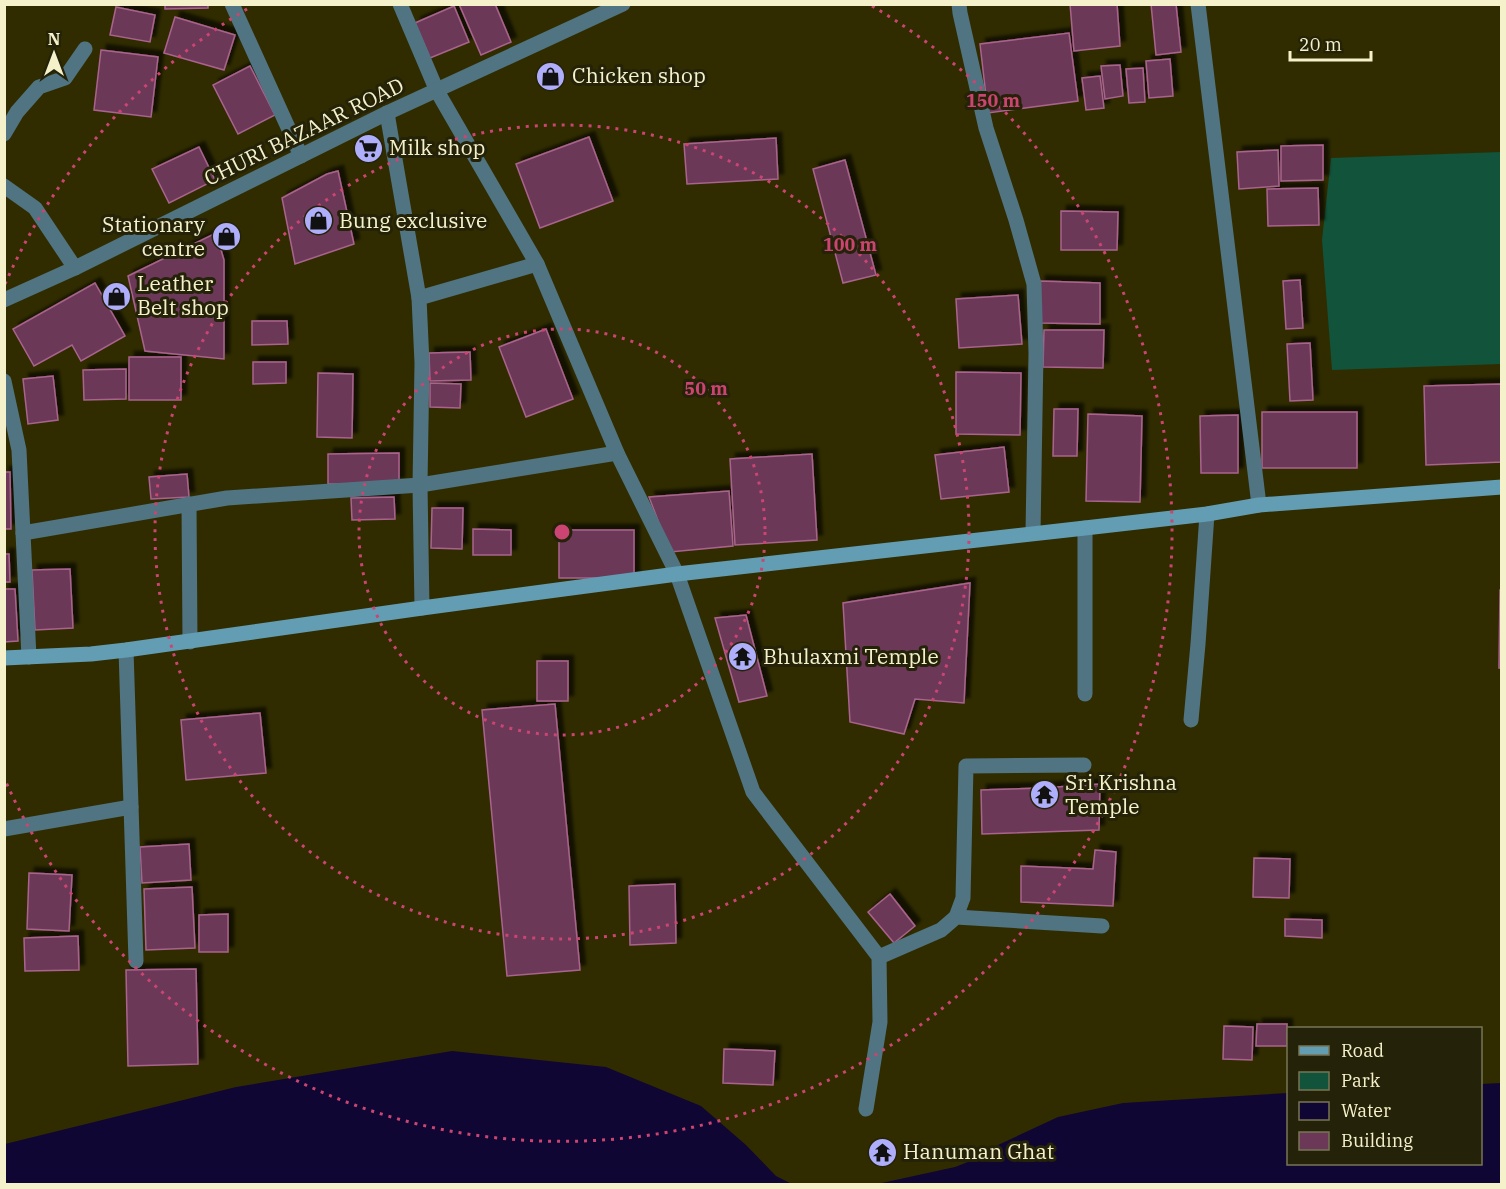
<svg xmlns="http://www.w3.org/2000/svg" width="1506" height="1189" viewBox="0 0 1506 1189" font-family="'IBM Plex Serif',serif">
<defs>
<filter id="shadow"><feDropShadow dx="5.5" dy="-5.5" stdDeviation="1.5" flood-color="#0009"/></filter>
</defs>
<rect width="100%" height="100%" fill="#302c00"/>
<path fill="#12533b" d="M 1501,152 L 1501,364 L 1332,370 L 1322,240 L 1331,158 Z"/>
<g fill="#100633">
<path d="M 452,1051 L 606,1067 L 701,1106 L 746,1145 L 776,1176 L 792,1184 L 5,1184 L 5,1144 L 236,1087 Z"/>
<path d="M 1501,1083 L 1501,1184 L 877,1184 L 955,1167 L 973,1160 L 998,1145 L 1058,1117 L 1123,1103 L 1288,1093 L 1288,1164 L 1480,1164 L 1481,1084 Z"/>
</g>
<g fill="#6c3858" stroke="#a9648d" stroke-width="1.5" filter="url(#shadow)">
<path d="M 165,4 L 208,4 L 208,8 L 165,9 Z"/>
<path d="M 459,4 L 495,4 L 511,42 L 481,55 Z"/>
<path d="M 1070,4 L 1117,4 L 1120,46 L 1074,51 Z"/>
<path d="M 1151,4 L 1176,4 L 1181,52 L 1156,55 Z"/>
<path d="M 454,6 L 469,42 L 430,58 L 415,23 Z"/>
<path d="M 116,7 L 155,15 L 150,42 L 110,35 Z"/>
<path d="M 175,17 L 235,35 L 224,70 L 164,53 Z"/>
<path d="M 1069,33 L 1078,101 L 988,113 L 980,44 Z"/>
<path d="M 101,50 L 158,57 L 151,117 L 94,110 Z"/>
<path d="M 1170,59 L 1173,96 L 1149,98 L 1146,61 Z"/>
<path d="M 1120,65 L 1123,96 L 1105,99 L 1101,66 Z"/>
<path d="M 250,66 L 275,115 L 238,134 L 213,85 Z"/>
<path d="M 1143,68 L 1145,102 L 1129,103 L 1126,69 Z"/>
<path d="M 1100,76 L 1104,108 L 1086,110 L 1082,78 Z"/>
<path d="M 589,137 L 613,201 L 540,228 L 516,164 Z"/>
<path d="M 776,138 L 778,179 L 687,184 L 684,144 Z"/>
<path d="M 1323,145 L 1323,180 L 1281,181 L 1281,146 Z"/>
<path d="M 199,147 L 215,180 L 169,203 L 152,169 Z"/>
<path d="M 1278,150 L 1279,186 L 1239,189 L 1237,152 Z"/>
<path d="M 845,160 L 876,275 L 843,283 L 813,169 Z"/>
<path d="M 338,171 L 354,244 L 295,264 L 282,198 L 327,174 Z"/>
<path d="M 1318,188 L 1319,225 L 1268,226 L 1267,189 Z"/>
<path d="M 1061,211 L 1118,212 L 1117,250 L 1061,250 Z"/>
<path d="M 216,233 L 224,260 L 224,359 L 145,351 L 128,276 Z"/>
<path d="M 1300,280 L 1303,328 L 1286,329 L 1283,281 Z"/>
<path d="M 1040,281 L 1100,283 L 1100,324 L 1039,323 Z"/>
<path d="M 95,283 L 125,336 L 81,361 L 72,345 L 34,366 L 13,329 Z"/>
<path d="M 1018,295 L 1022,344 L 959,348 L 956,299 Z"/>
<path d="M 252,321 L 287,321 L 288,344 L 252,345 Z"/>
<path d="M 546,329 L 573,399 L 526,417 L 499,347 Z"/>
<path d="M 1044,330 L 1104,330 L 1103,368 L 1043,367 Z"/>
<path d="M 1310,343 L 1313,400 L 1290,401 L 1287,344 Z"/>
<path d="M 470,352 L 471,380 L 430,381 L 429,353 Z"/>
<rect x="129" y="357" width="52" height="43"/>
<path d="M 253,362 L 286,362 L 286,383 L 253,384 Z"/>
<path d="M 126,369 L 126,399 L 84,400 L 83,370 Z"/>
<path d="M 956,372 L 1021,373 L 1020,435 L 956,434 Z"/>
<path d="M 318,373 L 353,374 L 352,438 L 317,437 Z"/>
<path d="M 53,376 L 58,420 L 28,424 L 23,379 Z"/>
<path d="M 430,383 L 461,384 L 460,408 L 430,407 Z"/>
<path d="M 1502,384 L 1502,462 L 1426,465 L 1424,386 Z"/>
<path d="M 1054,409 L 1078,409 L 1077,456 L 1053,456 Z"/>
<rect x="1262" y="412" width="95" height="56"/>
<path d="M 1088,414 L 1142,416 L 1140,502 L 1086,501 Z"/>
<path d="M 1238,415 L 1238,473 L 1201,473 L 1200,416 Z"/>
<path d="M 1004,447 L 1009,492 L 941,499 L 935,455 Z"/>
<path d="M 399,453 L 399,483 L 328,484 L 328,454 Z"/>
<path d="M 812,454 L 817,540 L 735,545 L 730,459 Z"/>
<path d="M 4,472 L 10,472 L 11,529 L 4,529 Z"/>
<path d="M 187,474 L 189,497 L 151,499 L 149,477 Z"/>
<path d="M 729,491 L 733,546 L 670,552 L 649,497 Z"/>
<path d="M 394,497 L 395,519 L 352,520 L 351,498 Z"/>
<path d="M 432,508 L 463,508 L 462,549 L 431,548 Z"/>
<path d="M 473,529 L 511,530 L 511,555 L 473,555 Z"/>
<rect x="559" y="530" width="75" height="48"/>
<path d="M 4,554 L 9,554 L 10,582 L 4,582 Z"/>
<path d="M 70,569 L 73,628 L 35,630 L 32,570 Z"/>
<path d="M 970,583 L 964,703 L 915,699 L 904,734 L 850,722 L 843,603 Z"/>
<path d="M 4,589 L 15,589 L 18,641 L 4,642 Z"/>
<path d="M 1500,590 L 1502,590 L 1502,668 L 1499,668 Z"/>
<path d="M 746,615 L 767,696 L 739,702 L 715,618 Z"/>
<rect x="537" y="661" width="31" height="40"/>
<path d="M 555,704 L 580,970 L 507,976 L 482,710 Z"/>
<path d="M 260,713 L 266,773 L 186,780 L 181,720 Z"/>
<path d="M 1100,784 L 1099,830 L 982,834 L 981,790 L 1042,788 Z"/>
<path d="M 189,844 L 191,880 L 142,883 L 140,847 Z"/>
<path d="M 1095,850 L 1116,852 L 1113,906 L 1021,902 L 1021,866 L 1093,869 Z"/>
<path d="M 1254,858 L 1290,859 L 1289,898 L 1253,897 Z"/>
<path d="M 29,873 L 72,875 L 69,931 L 27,929 Z"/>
<path d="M 675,884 L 676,943 L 630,945 L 629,886 Z"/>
<path d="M 192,887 L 195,948 L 146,950 L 144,889 Z"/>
<path d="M 890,894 L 915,926 L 894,943 L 868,912 Z"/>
<path d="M 228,914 L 228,952 L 199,952 L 199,915 Z"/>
<path d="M 1285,919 L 1322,920 L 1322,938 L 1285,936 Z"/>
<path d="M 78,936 L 79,970 L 25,971 L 24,938 Z"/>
<path d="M 196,969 L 198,1064 L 128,1066 L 126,970 Z"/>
<path d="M 1257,1024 L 1287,1024 L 1287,1046 L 1256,1046 Z"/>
<path d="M 1224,1026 L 1253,1027 L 1252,1060 L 1223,1059 Z"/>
<path d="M 724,1049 L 775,1051 L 773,1085 L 723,1083 Z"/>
</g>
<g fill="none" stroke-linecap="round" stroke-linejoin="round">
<g stroke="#507482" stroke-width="15">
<path d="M 232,4 L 301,156"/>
<path d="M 400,4 L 437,91 L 537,264 L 617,453 L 677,574 L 753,792 L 879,957 L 880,1022 L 866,1109"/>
<path d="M 959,4 L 960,13 L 986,128 L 1016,220 L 1034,284 L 1036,353 L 1033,533"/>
<path d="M 1198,4 L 1259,505"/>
<path d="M 387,113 L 419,298 L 422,363 L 420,485 L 422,608"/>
<path d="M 4,134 L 17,112 L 39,87 L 65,78 L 85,49"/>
<path d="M 4,186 L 35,208 L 75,268"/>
<path d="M 419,298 L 537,264"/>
<path d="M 4,381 L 19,450 L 29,657"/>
<path d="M 189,504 L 190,642"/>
<path d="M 23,533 L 227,498 L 420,485 L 617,453"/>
<path d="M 126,650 L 136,961"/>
<path d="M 1085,694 L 1085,528"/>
<path d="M 1191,720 L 1198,644 L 1207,514"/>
<path d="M 4,829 L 131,807"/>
<path d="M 956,917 L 963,898 L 966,766 L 1084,765"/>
<path d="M 879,957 L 941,930 L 956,917 L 1102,926"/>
</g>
<path stroke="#507482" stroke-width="15" d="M 4,300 L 75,268 L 387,113 L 623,4"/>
<path stroke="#629db4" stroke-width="15" d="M 4,658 L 91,654 L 126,650 L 422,608 L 677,574 L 1085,528 L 1207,514 L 1259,505 L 1502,487"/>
</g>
<g fill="none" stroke="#cc4471" stroke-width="3" stroke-dasharray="3 6">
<circle cx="562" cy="532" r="203"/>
<circle cx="562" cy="532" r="407"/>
<path d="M5 284A610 610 0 0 1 252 6M872 6A610 610 0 1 1 5 780"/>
</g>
<defs>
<symbol id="shop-disc" viewBox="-11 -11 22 22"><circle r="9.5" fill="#afaefa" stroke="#242208"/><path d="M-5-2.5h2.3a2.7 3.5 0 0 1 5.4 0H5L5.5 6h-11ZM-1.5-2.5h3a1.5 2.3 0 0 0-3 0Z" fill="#111"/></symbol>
<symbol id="supermarket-disc" viewBox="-11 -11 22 22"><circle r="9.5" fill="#afaefa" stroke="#242208"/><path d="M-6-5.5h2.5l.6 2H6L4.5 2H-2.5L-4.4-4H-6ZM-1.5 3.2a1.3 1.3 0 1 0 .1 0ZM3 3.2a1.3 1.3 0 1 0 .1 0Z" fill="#111"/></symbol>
<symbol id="temple-disc" viewBox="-11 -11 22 22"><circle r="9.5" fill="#afaefa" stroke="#242208"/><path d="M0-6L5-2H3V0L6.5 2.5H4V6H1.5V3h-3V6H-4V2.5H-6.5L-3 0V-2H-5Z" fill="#111"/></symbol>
</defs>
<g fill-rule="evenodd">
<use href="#shop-disc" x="534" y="60" width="33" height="33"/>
<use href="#supermarket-disc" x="352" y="132" width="33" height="33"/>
<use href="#shop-disc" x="302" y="204" width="33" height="33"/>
<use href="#shop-disc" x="210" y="220" width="33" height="33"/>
<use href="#shop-disc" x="100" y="280" width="33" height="33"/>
<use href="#temple-disc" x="726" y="640" width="33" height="33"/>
<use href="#temple-disc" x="1028" y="778" width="33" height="33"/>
<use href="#temple-disc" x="866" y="1136" width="33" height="33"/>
</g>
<g text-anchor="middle" stroke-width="6" stroke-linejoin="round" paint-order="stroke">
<g font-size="21" fill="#f5f2cb" stroke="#242208" text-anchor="start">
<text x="572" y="83">Chicken shop</text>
<text x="389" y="155">Milk shop</text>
<text x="339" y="228">Bung exclusive</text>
<text x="205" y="232" text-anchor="end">Stationary<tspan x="205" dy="24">centre</tspan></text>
<text x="137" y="291">Leather<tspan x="137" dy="24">Belt shop</tspan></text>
<text x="763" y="664">Bhulaxmi Temple</text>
<text x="1065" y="790">Sri Krishna<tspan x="1065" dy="24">Temple</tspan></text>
<text x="903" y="1159">Hanuman Ghat</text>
</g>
<g font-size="21" fill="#f5f2cb" stroke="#242208">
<text transform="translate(304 132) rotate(-26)" y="7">CHURI BAZAAR ROAD</text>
</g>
</g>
<circle cx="562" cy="532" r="9" fill="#cc4471" stroke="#242208" stroke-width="3"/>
<g font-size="18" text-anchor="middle" font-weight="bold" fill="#cc4471" stroke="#242208" stroke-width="6" stroke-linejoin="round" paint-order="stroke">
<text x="993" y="107">150 m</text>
<text x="850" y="251">100 m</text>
<text x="706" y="395">50 m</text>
</g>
<rect width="1506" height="1189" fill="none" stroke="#f5f2cb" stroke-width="12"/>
<rect x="1287" y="1027" width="195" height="138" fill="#242208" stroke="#787556" stroke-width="1.5"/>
<rect x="1299" y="1046" width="30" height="9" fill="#629db4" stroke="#787556" stroke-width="1.5"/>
<text x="1341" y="1057" font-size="18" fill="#f5f2cb">Road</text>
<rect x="1299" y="1072" width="30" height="18" fill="#12533b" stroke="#787556" stroke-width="1.5"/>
<text x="1341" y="1087" font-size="18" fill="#f5f2cb">Park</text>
<rect x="1299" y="1102" width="30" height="18" fill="#100633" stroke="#787556" stroke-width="1.5"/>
<text x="1341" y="1117" font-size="18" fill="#f5f2cb">Water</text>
<rect x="1299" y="1132" width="30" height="18" fill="#6c3858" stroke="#787556" stroke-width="1.5"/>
<text x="1341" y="1147" font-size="18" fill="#f5f2cb">Building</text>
<g transform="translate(54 54)" stroke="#242208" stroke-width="4.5" paint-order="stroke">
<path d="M0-4.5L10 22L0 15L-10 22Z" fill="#f5f2cb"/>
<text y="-9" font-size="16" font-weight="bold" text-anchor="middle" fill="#f5f2cb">N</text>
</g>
<path d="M1290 51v9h81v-9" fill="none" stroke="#f5f2cb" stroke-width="3"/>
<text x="1299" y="51" font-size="18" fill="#f5f2cb" stroke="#242208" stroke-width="4.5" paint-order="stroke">20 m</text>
</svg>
